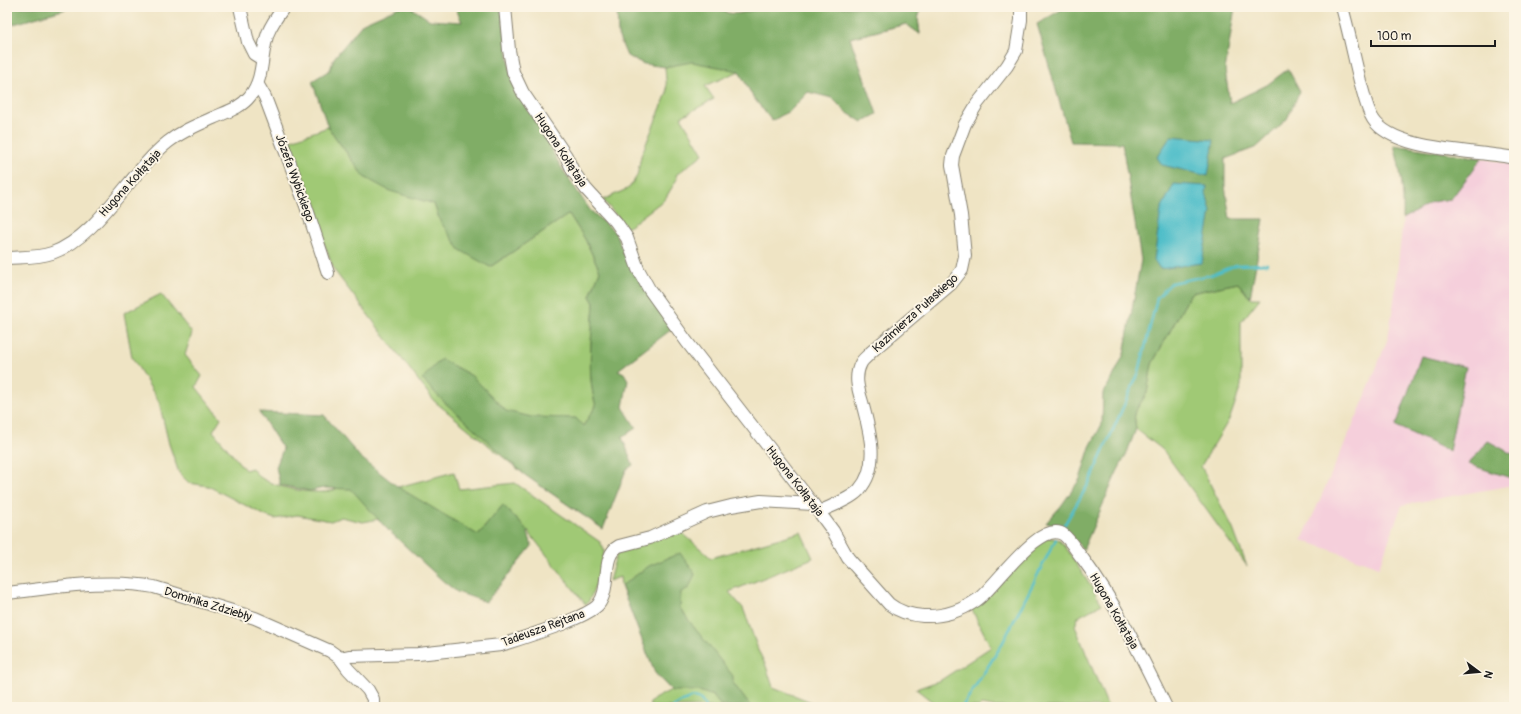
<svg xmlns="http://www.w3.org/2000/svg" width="1521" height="714" viewBox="0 0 1521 714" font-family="Pangolin,sans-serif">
<rect width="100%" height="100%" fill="#fcf5e5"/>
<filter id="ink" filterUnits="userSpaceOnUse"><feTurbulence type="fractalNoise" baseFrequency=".025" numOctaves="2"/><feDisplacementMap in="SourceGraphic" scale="8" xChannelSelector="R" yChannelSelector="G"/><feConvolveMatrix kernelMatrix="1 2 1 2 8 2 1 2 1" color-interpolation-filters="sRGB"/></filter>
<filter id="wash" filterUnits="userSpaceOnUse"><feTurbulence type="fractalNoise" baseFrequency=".012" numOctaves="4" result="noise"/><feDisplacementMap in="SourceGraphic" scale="16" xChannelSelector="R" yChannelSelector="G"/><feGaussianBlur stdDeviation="0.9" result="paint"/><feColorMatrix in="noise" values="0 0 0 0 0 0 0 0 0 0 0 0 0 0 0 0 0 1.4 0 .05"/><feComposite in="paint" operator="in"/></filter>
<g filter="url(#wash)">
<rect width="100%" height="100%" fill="#efe4c4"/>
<path fill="#f5cfdb" d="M 1482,158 L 1514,165 L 1514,455 L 1488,441 L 1468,465 L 1514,479 L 1514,485 L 1402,505 L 1379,567 L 1302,540 L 1363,402 L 1388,338 L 1394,301 L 1403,219 L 1432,202 L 1451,199 Z"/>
<g fill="#a0c974" stroke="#5e7248">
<path d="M 714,7 C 733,19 742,14 761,7 L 921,7 L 918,19 L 920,34 L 906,24 L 850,38 L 804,43 L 705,86 L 714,99 L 681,117 L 703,154 L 676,175 L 677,179 L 665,199 L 627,228 L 603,200 L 629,188 L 637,176 L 641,156 L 667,93 L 665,67 Z"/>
<path d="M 328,127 L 364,177 L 434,204 L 440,221 L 490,267 L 569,214 L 585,239 L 600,271 L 590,296 L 594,303 C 592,337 586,374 596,406 L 583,426 L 584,516 L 525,475 L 434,401 L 334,270 L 286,142 Z"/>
<path d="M 1238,283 L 1250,298 L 1260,298 L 1241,322 L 1241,386 L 1230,418 L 1201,466 L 1233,529 L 1247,566 L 1163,450 L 1136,429 L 1134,413 L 1147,393 L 1152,364 L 1191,293 Z"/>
<path d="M 161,294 L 192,333 L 185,355 L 202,376 L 196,387 L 221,418 L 213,431 L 245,470 L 252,468 C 254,471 257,475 260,477 C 275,488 316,496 334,490 C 339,488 344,482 349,479 L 398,487 L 454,472 L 459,489 L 515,483 L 600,542 C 601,544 604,548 604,551 C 605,558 592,600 586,605 L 527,530 L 503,505 L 478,535 L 433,509 L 363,522 L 341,517 L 331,521 L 297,515 L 275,519 L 266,516 L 208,486 L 189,483 L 179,473 L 169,444 L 159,402 L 132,357 L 124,313 Z"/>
<path d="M 679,530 L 711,558 L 801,532 L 813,558 L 729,592 L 743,608 L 759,652 L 766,666 L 773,687 L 814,703 L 843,707 L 653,707 L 649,704 L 654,699 L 671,690 L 655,673 L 621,586 L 620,577 L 609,581 L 618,548 Z"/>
<path d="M 1045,537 L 1058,539 L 1065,546 L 1102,604 L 1078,617 L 1075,626 L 1108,707 L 993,707 L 981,705 L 979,707 L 939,707 L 916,689 L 941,680 L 991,647 L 971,608 Z"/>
</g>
<g fill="#80ad66" stroke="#4e6441">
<path d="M 7,7 L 73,7 L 7,26 Z"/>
<path d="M 399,7 L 410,7 L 430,20 L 462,22 L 455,7 L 501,7 L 512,82 L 563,170 L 590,210 L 615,232 L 630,267 L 672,329 L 618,370 L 624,373 L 628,380 L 623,407 L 636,428 L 622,437 L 633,465 L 626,470 L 603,529 L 525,475 L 441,399 L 422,379 L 441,359 L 472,376 L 506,411 L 532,417 L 576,418 L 583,426 L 596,406 C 586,374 592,337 594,303 L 590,296 L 600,271 L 585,239 L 569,214 L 490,267 L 460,250 L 440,221 L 434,204 L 390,191 L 364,177 L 328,127 L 312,81 L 330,70 L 334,58 L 363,23 Z"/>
<path d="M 617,7 L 714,7 C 733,18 743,13 763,7 L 921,7 L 918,19 L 920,34 L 906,24 L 850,38 L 877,114 L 862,122 L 846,112 L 832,98 L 808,92 L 791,110 L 772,121 L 753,97 L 739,71 L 692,62 L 665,67 L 644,64 L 627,56 L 618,35 Z"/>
<path d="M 1066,7 L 1235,7 L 1225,70 L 1230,103 L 1267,85 L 1288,69 L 1300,91 L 1287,119 L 1257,147 L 1225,159 L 1225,186 L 1230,219 L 1264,219 L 1250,298 L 1238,283 L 1191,293 L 1152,364 L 1147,393 L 1134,413 L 1136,429 L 1126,455 L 1117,472 L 1083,550 C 1071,535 1066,524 1046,523 L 1061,506 L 1080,479 L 1090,447 L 1102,424 L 1103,393 L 1112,379 L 1124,354 L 1141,260 L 1122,143 L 1071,142 L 1037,24 Z"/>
<path d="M 1394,145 L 1482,158 L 1451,199 L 1432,202 L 1403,219 C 1404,192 1401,171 1394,145 Z"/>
<path d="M 1421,356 L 1466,367 L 1449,451 L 1396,426 Z"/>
<path d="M 259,412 L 324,415 L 360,457 L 398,487 L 478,535 L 503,505 L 527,530 L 532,546 L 486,602 L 457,592 L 443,581 L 387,529 L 351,489 L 324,488 L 310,491 L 280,485 L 276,467 L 283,449 Z"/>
<path d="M 1488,441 L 1514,455 L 1514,479 L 1468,464 Z"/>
<path d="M 680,553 L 695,574 L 689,588 L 681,592 L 680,608 L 693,626 L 733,676 L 733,683 L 751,707 L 732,707 L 720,705 L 713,696 L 699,691 L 672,691 L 655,673 L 621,586 L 649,566 Z"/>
</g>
<g fill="#50bec9" stroke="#366d72">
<path d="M 1171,136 L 1214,140 L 1208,176 L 1162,165 L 1157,157 Z"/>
<path d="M 1174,184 L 1207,186 L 1206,193 L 1211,211 L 1202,263 L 1160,269 L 1154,260 L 1161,209 Z"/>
</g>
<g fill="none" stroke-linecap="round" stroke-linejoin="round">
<g stroke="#50bec9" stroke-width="2.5">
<path d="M 1063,527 L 1089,483 L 1139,372 L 1157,298 L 1171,283 L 1211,275 L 1236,265 L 1267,264"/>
<path d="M 673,707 C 684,700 699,689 705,707"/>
<path d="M 962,707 L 1001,646 L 1056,539"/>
</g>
</g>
</g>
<g filter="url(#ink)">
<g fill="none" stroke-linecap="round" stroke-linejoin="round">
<defs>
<g id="minor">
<path d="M 240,7 L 248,42 L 254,54 L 262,59"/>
<path d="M 505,7 L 509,50 L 513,72 L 523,93 L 566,156 L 573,171 L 586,189 L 616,222 L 627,238 L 638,269 L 649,289 L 687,342 L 819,512 L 833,531 L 848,558 L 889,604 C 899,612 910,615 923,616 C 942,617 961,611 977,600 C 994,589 1041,517 1064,535 C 1071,541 1077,552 1083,559 C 1117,605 1141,656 1166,707"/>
<path d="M 1342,7 C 1349,32 1354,57 1360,81 C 1364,94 1366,108 1373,119 C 1394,152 1478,150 1514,158"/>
<path d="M 258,85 L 265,97 L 306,206 L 328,273"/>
<path d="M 7,258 C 22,257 38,258 52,253 C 98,237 130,172 168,142 C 182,131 197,125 213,118 C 226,112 241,108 250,96 C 265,77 260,55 268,33 C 272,23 278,15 284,7"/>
<path d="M 819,512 C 831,506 851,499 859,490 C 881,465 869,430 862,402 C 858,389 854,376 861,363 C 863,359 868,356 871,352 L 951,284 L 962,270 L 965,256 L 961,215 L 952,165 L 953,156 L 965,124 L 977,104 L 1007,66 L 1016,51 L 1021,20 L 1021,7"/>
<path d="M 7,593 C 53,588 108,578 154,587 L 255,618 L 330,651 L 340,658 L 348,669 L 368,690 L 373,699 L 373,707"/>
<path d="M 340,658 L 349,656 L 418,654 L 501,645 C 522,638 585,619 598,605 C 612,588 600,556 619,546 L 650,538 L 707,512 L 731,506 L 761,501 L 813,504"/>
</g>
</defs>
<use href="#minor" stroke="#868070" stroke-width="14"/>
<use href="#minor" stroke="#fff" stroke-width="12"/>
</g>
</g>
<g text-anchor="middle" stroke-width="4" stroke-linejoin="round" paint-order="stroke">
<g font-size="12" fill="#1c1c1c" stroke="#fcf5e5">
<text transform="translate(561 150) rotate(57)" y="4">Hugona Kołłątaja</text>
<text transform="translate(295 178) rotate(70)" y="4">Józefa Wybickiego</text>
<text transform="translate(130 183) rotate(-48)" y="4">Hugona Kołłątaja</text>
<text transform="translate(915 313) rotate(-42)" y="4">Kazimierza Pułaskiego</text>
<text transform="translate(795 481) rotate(52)" y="4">Hugona Kołłątaja</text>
<text transform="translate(208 604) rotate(17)" y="4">Dominika Zdziebły</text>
<text transform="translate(1114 611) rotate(60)" y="4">Hugona Kołłątaja</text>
<text transform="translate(543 628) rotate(-20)" y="4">Tadeusza Rejtana</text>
</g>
</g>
<rect width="1521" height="714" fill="none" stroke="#fcf5e5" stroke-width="24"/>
<g transform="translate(1479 672) rotate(106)" stroke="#fcf5e5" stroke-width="3" paint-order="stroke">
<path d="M0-3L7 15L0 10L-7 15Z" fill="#1c1c1c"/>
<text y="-6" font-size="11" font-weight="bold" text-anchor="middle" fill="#1c1c1c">N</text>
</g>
<path d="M1371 40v6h124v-6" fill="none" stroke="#1c1c1c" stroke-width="2"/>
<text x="1377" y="40" font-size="12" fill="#1c1c1c" stroke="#fcf5e5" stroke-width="3" paint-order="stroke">100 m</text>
</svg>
